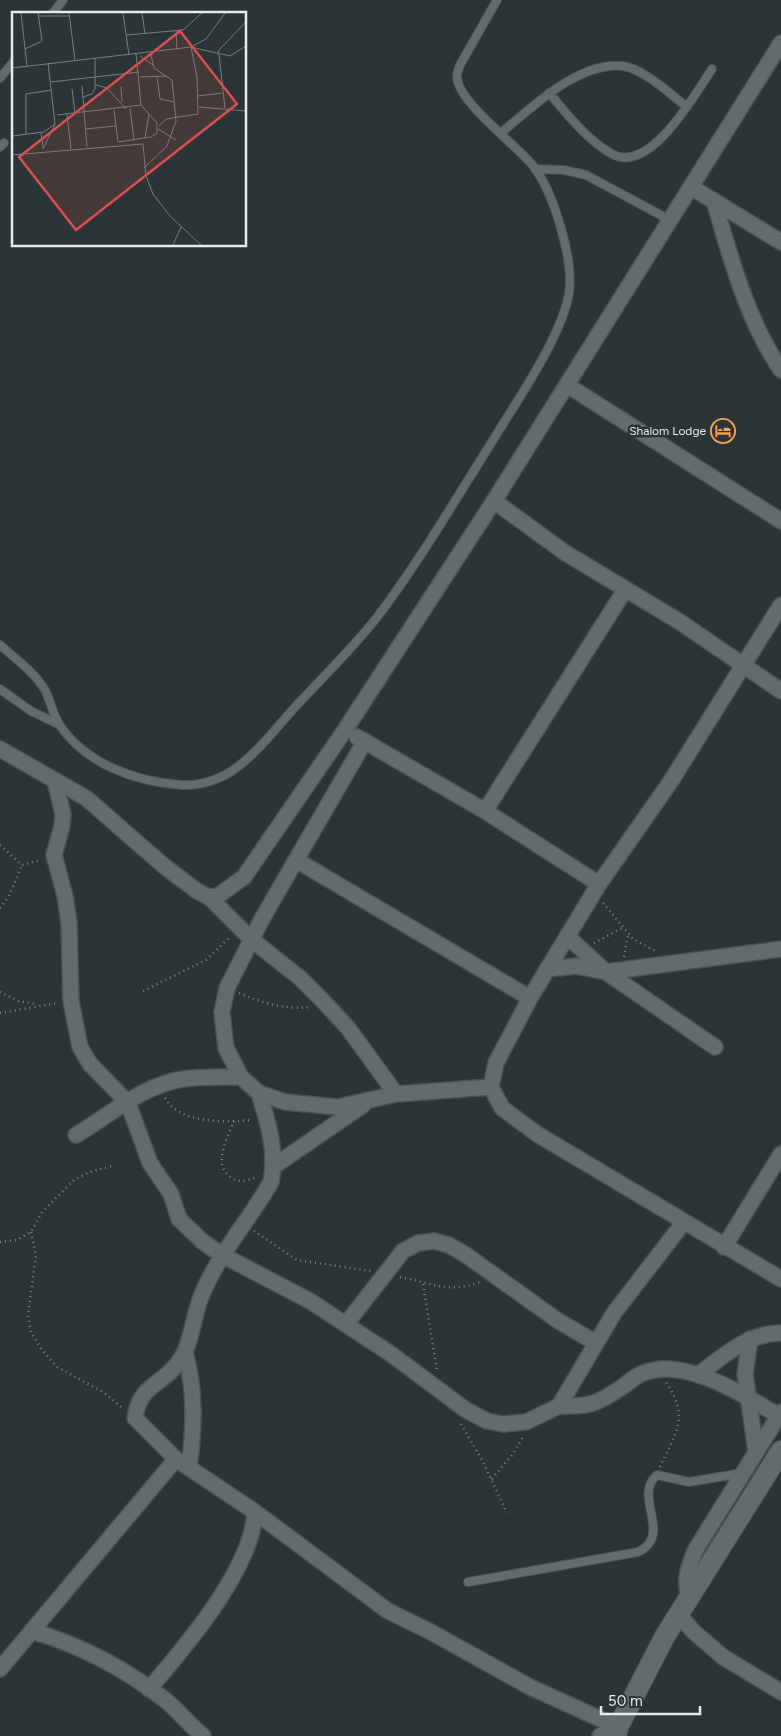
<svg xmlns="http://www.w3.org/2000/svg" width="781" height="1736" viewBox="0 0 781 1736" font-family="Figtree,sans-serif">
<rect width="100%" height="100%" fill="#2b3436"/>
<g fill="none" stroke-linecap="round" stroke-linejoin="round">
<defs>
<g id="service">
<path d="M 52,14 L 63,0"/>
<path d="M 0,78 L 14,61"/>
<path d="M 549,93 C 567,114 587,140 612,154 C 650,175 695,94 712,69"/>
<path d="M 501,133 C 531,108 579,61 622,66 C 643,68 670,94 686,106"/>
<path d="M 0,147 L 4,143"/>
<path d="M 535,169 L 564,170 L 586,175 L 670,220"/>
<path d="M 0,645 C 15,658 35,673 45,690 C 51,702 53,716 61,727 C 88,765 137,782 182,785 C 200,786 222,779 236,768 C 259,751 277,727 296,706 C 324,676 353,648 378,616 C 421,559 457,497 495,437 C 518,399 562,336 569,293 C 574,260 554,194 534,167 C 518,146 456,101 457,76 C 457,72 459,69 460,65 L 497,0"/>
<path d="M 0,689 L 31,711 L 58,724"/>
<path d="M 468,1582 L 638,1552 C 674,1535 632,1496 657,1475 L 689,1482 L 743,1473"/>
</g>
<g id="minor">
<path d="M 691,187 L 781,242"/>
<path d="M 714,201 C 731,259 747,320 781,370"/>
<path d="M 567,385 L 781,521"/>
<path d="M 494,501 L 564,552 L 680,622 L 781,691"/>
<path d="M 781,605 L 671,781 L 599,884 L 530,998 L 496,1063 L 491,1087 L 502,1108 L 537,1134 L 781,1279"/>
<path d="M 357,737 L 485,811 L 599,884"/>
<path d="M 365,741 L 263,917 L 227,988 L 222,1012 L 226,1048 L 241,1077 L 259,1093 L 285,1102 L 338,1107 L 396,1094 L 491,1087"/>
<path d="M 0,749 L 86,798 L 164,866 L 197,891 L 209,897 L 218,896 L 244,877 L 345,730 L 494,501 L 781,43"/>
<path d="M 55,781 L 63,814 L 62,826 L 54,855 L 65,896 L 69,923 L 71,1001 L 80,1047 L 90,1064 L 128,1103 L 150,1163 L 171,1194 L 179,1219 L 203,1242 L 222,1255 L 310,1301 L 391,1354 L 466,1410 L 487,1421 L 503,1424 L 526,1422 L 559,1406 L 614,1313 L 684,1222"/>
<path d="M 485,811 L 625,590"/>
<path d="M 296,860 L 530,998"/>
<path d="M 209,897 L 251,939 L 300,978 L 323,1001 L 348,1028 L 396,1094"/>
<path d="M 567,936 L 606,972 L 715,1047"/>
<path d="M 547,969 L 576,966 L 606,972 L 781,949"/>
<path d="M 259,1093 C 268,1123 277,1149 271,1182 C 250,1219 220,1252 203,1292 C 193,1313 193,1341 180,1360 C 164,1386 140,1382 135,1418 L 176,1459 L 255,1512 L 388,1611 L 429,1631 L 530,1687 L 618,1727"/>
<path d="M 76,1135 C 110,1115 143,1085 183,1079 C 202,1076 222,1077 241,1077"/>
<path d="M 274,1166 L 363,1105"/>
<path d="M 724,1247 L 781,1154"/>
<path d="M 346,1324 L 403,1251 L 418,1243 L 434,1241 L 449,1245 L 466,1255 L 557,1320 L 596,1343"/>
<path d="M 750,1339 L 745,1374 L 756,1452"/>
<path d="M 185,1352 C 196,1392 194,1428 189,1468"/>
<path d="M 698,1375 C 723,1356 748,1333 781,1333"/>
<path d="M 559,1406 C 588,1407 598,1404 622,1387 C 628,1383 634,1377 641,1374 C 683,1355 744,1395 779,1416"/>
<path d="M 689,1599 C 684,1579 688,1567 696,1549 L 781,1412"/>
<path d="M 679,1615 L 694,1632 L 723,1657 L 781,1692"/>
<path d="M 32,1631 C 80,1645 125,1669 164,1699 C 178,1710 189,1725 203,1736"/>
<path d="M 0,1669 L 176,1459"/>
<path d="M 149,1689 C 186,1646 252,1569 255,1512"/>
<path d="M 600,1736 L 618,1727"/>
</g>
<path id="tertiary" d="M 616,1736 L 618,1727 L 665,1636 L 781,1451"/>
</defs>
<use href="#service" stroke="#4a5153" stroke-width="10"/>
<use href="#minor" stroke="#4a5153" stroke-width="18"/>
<use href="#tertiary" stroke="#4a5153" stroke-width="22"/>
<g stroke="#7e8688" stroke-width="2.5" stroke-dasharray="1 4" stroke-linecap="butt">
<path d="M 0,845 L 22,865 L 41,860"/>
<path d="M 603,903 L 633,939 L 657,952"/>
<path d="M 0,908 L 9,896 L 22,865"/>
<path d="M 594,943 L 622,928"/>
<path d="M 624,957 L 628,935"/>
<path d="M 143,991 L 206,960 L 231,936"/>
<path d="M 0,992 L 18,1001 L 36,1004"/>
<path d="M 239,993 C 263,1003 284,1010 311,1007"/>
<path d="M 0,1013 L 57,1003"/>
<path d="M 165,1098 C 181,1125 226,1122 252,1120"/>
<path d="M 234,1121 C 228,1137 213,1162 229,1176 C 238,1184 248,1181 258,1176"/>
<path d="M 254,1231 L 297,1260 L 371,1271"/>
<path d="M 31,1232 L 36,1255 L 28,1315 L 31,1332 L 42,1350 L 57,1367 L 103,1392 L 124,1409"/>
<path d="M 0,1242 L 17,1240 L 31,1232 L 42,1212 L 74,1180 L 90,1172 L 112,1166"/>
<path d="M 400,1277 C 433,1283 446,1294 480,1282"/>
<path d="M 423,1284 L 437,1371"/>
<path d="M 461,1424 L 482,1460 L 507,1513"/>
<path d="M 660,1467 C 676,1432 690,1418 666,1382"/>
<path d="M 492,1479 L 513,1454 L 524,1435"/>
</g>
<use href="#service" stroke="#626b6e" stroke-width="8"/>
<use href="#minor" stroke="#626b6e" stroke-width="15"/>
<use href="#tertiary" stroke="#626b6e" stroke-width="20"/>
</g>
<defs>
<symbol id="hotel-ring" viewBox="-11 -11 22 22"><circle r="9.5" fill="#2b3436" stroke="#f8a04b" stroke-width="1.5"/><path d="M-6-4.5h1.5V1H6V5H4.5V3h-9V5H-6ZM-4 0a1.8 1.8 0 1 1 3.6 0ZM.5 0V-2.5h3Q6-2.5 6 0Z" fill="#f8a04b"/></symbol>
</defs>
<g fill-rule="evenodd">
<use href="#hotel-ring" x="709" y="417" width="28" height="28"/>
</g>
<g text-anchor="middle" stroke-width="5" stroke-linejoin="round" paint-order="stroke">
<g font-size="12" fill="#e7ecee" stroke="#2b3436" text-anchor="end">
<text x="706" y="435">Shalom Lodge</text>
</g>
</g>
<g transform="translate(12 12)">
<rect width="234" height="234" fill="#2b3436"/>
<path fill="none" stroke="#767e80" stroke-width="1" d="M 9,1 L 15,54M 57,1 L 63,48M 111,1 L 117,43M 130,1 L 133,22M 27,4 L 58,4M 164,19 L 165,38M 115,23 L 171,18 L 190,1M 179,35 L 218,44 L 234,34M 13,37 L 30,29 L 26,1M 139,43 L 142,56 L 154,64M 206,43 L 207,38 L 234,10M 207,43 L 213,96M 128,44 L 141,53M 0,56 L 179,35 L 194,27 L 213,1M 128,65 L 154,64 L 160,68 L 164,109 L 155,134 L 132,156M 145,65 L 148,87 L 162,90M 39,70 L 127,60M 84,73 L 95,76 L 114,97M 70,74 L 75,135M 109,75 L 110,90M 60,77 L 63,101M 186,84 L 210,81M 71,85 L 80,82 L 83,77 L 83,46M 187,95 L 234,99M 118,96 L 122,128M 102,98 L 106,130M 55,102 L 59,137M 45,103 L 129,93 L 124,42M 147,114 L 154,107 L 186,102 L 185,65 L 179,35M 73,117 L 104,114M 146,117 L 164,128M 29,121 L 31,136M 14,122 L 14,82 L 40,78M 0,124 L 32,120 L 43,112 L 36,51M 133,126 L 137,102M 106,130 L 139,125 L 145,121 L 145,111 L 129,93M 31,137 L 43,112M 0,143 L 131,132 L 134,164 L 141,182 L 158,204 L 189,233M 161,233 L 169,215"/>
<path fill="#d94f50" fill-opacity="0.15" stroke="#d94f50" stroke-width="2.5" d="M 168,19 L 225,92 L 64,218 L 7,145 Z"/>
<rect width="234" height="234" fill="none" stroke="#e7ecee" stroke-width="2.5"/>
</g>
<path d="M601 1706v8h99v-8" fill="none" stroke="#e7ecee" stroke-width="2.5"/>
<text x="608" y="1706" font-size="15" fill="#e7ecee" stroke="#2b3436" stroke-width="4" paint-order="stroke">50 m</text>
</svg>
